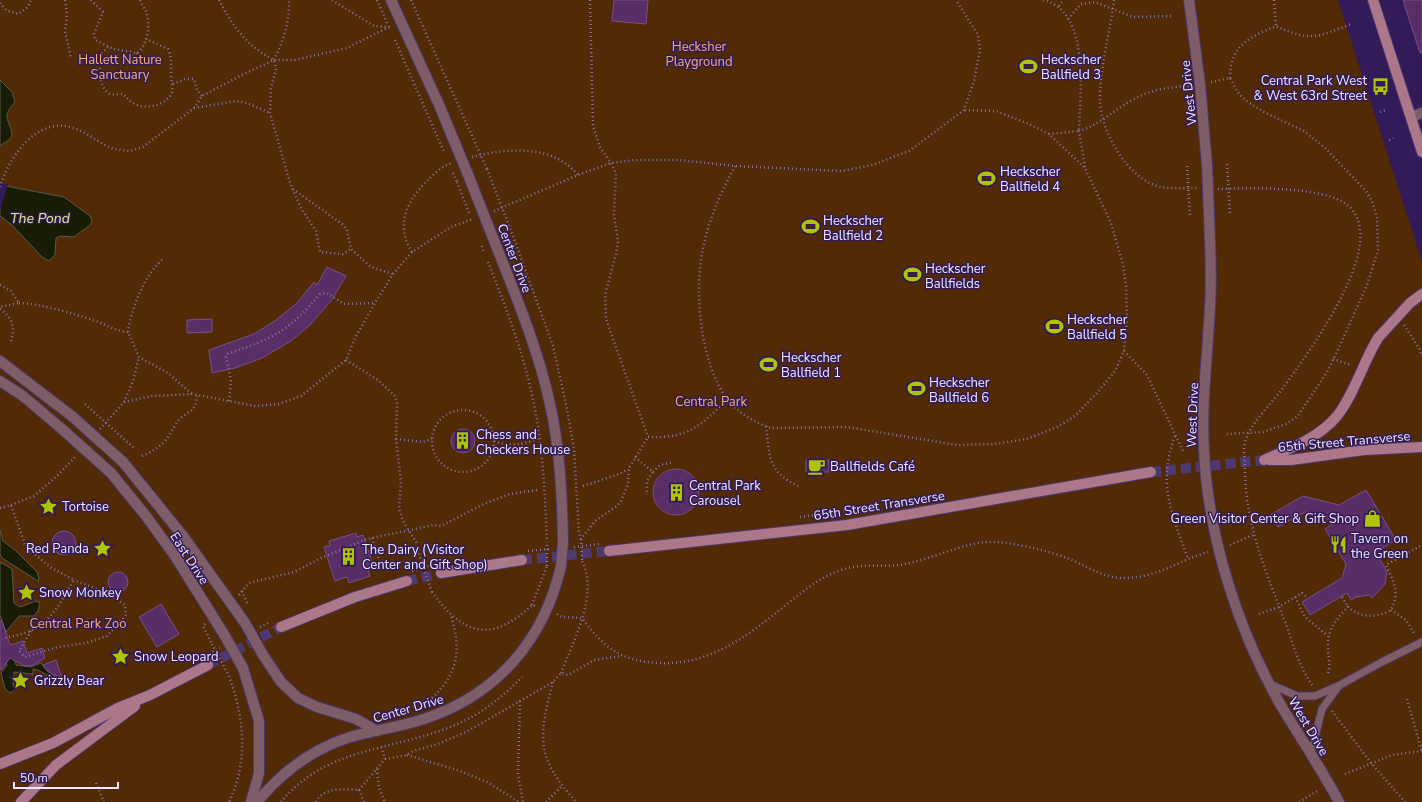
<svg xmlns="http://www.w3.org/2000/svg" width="1422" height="802" viewBox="0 0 1422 802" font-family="'Nunito Sans',sans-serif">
<rect width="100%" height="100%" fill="#321b58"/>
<path fill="#522a05" d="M 0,0 L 1338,0 L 1422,262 L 1422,802 L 0,802 Z"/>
<g fill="#181c04" stroke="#58594f">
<path d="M 0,80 L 12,92 L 15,102 C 0,119 10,118 12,135 L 10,139 L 0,146 Z"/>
<path d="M 0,185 L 64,197 L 90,216 L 92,221 L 90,225 L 74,237 L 60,236 L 56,238 L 55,255 L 49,261 L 42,257 L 11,224 L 0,216 Z"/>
<path d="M 0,530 L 3,541 L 16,551 L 37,572 L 39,578 L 38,581 L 2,558 L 0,554 Z"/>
<path d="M 0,562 L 12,569 L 14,603 L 20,607 L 36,601 L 40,603 L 38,611 L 34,616 L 19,616 L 6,632 L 0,615 Z"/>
<path d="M 12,655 L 16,665 L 31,667 L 41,663 L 47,671 L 58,678 C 48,679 43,670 33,669 L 33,674 L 14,672 L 13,684 L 15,690 L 10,693 L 5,689 L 1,673 L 7,665 L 5,660 Z"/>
</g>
<path fill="#321b58" d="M 0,183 L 8,184 L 0,211 Z"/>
<g fill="#592e67" stroke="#7b4e8a">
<path d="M 614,0 L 648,0 L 646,24 L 612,21 Z"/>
<path d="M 1403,0 L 1422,0 L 1422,52 L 1420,53 Z"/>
<path d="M 327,267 L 346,276 L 331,301 L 309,326 L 291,341 L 262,358 L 235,368 L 212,373 L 209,350 L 254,334 L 276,320 L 297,303 L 314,282 L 317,285 Z"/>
<path d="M 212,319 L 212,332 L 187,333 L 187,320 Z"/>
<circle cx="463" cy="441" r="12"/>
<rect x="806" y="460" width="23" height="12"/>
<circle cx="676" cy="492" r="23"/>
<path d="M 1366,490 L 1396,540 L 1376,552 L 1387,572 L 1385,584 L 1372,598 L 1370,595 L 1356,597 L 1351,600 L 1347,593 L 1310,615 L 1302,602 L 1342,578 L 1346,564 L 1325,529 L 1337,522 L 1305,512 L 1278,527 L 1270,515 L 1303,496 L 1339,505 Z"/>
<circle cx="64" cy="543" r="12"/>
<path d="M 356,533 L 357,537 L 363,535 L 374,568 L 368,570 L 370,576 L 349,583 L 347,577 L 335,581 L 324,547 L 330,546 L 329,541 Z"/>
<circle cx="118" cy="582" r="10"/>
<path d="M 161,604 L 179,634 L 157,647 L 139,617 Z"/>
<path d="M 0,621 L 2,621 L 10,645 L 23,641 L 27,653 L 42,648 L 45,658 L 33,665 L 25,666 L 10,658 L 0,671 Z"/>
<path d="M 56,660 L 62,678 L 50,673 L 43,665 Z"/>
</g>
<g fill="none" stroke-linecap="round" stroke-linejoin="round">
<g stroke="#4e3a71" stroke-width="10" stroke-dasharray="10 5" stroke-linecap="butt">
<path d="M 1151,472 L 1264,460"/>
<path d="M 522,560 L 609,551"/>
<path d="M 407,581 L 441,573"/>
<path d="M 208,665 L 281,627"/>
</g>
<defs>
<g id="lane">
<path d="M 1270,684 L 1297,696 L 1315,696 L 1340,685 L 1380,663 L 1422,642"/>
<path d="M 1311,753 L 1322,709 L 1338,687"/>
</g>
<g id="street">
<path d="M 391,0 L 440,107 L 469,177"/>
<path d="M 1189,0 L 1200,84 L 1207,165"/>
<path d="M 1411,117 L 1422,113"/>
<path d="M 1209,215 C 1210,245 1212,275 1210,305 C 1208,353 1201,402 1204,450 C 1208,538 1239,634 1283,709 C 1302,740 1322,770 1339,802"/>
<path d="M 495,243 C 516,296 538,349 550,404 C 560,449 562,495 563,541"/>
<path d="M 0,361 L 73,417"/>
<path d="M 0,381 L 23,396 L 62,429"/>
<path d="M 123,462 L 183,536 L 245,623"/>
<path d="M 111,473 L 146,516 L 175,556 L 225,636"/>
<path d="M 263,655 L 281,682 L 298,698 L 317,707 L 356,719 L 377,731"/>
<path d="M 243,668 L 259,721 L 259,773 L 251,802"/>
<path d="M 257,802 C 282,772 312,749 350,737 C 375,730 400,727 424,719 C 497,695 544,640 561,566"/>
</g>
<g id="secondary">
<path d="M 1373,0 L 1422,152"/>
<path d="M 1410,303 L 1422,294"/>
<path d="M 1264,460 C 1289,449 1319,438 1337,416 C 1355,393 1363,362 1378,338"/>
<path d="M 1269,460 L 1291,460 L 1364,450 L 1422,447"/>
<path d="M 609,551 L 847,525 L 1151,472"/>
<path d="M 441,573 L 522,560"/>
<path d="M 281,627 L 355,597 L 407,581"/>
<path d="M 0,764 L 53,743 L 118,708 L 150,695 L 208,665"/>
<path d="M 21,802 L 56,765 L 135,706"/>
</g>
</defs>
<use href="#lane" stroke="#4c386f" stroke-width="9"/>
<use href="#street" stroke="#4c386f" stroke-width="12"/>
<use href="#secondary" stroke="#4c386f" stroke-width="12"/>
<g stroke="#8777a3" stroke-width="2.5" stroke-dasharray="1 3" stroke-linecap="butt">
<path d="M 65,0 L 67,14 L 65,31 L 71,59"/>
<path d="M 91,0 L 103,12 L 94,34 L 95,40 L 114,49 L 137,53 C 148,45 151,24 146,11 C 144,8 142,4 140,0"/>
<path d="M 219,0 C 232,26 248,47 274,60 L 276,70 L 271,87 L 270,113 L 290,183 L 301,208 L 316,231 L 320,252 L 343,254 L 351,249"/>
<path d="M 332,0 L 374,26 L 388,27"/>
<path d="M 377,0 L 388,25"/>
<path d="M 411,0 L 487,169"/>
<path d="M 590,0 L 593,126 L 600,147 L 611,163 L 616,173 L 614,215 L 618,241 L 616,254 L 605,295 L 606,319 L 648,437"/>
<path d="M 1043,0 C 1091,11 1080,94 1079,131 L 1049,134"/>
<path d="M 1114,0 C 1110,33 1100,66 1100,99 C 1100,131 1128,180 1161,187 C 1172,189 1185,188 1197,188"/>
<path d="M 1274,0 L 1276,26"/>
<path d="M 0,3 L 6,10 L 18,14 L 28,7 L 31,0"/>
<path d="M 1059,6 L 1063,0"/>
<path d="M 1068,19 L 1081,4 L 1095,2 L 1133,17 L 1171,16"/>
<path d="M 395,40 L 444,152"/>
<path d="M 108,47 L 101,54 C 99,65 98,88 110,94 C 114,95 119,94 123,94 C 127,98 130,102 135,104 C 146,110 168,105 172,92 C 173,85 171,80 171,73 C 171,64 172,58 168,49 L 146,39"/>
<path d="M 137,53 L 138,64"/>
<path d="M 274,60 C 283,41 290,22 289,0"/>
<path d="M 1230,78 C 1230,45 1250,37 1276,26 C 1310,42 1318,37 1351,24"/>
<path d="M 1211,82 L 1230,78 L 1237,91 L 1245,100 L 1262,111 L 1304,131 L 1325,148 L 1366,191 L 1372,201 L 1377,218 L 1378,250 L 1367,285 L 1337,352 L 1327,372 L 1298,416 L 1286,424 L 1263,432 L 1227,434"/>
<path d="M 173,84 L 185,79 L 194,79 L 197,90 L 202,96"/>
<path d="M 194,108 L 236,101 L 247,103 L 270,113"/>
<path d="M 1380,112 L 1386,110"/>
<path d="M 1389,140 L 1393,138"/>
<path d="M 472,157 C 508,148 552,144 578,175"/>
<path d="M 735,166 C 721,192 709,219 703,248 C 694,293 700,360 726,398 C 736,412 756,423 771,428 L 847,427 L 957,445 L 994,444 L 1027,439 L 1059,426 L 1075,416 L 1097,393 L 1115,371 L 1124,351 L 1127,320 L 1126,286 L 1123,264 L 1111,223 L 1085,168 L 1049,134 L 1029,124 L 996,111 L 964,110"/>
<path d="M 1085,167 L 1079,131 C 1100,125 1116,108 1136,98 C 1153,89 1171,87 1190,86"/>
<path d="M 453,173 L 457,182"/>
<path d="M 0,187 C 8,159 35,118 70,127 C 87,131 99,144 114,149 L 130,151 L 143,147 L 194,108 L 202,96 L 244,74 L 274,60 L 295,60 L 347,48 L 389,27 L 390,30"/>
<path d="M 293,189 L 342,224 L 347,230 L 351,249 L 371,267 L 393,274"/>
<path d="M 1218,189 C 1251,188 1315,186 1343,202 C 1398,235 1307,354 1283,388 C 1272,403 1250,424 1245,442 C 1243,450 1245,460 1245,469 C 1245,522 1265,570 1284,619 C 1293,642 1298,666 1313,686"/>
<path d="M 494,211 L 578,175 L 611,163 L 635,160 L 679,160 L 735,166 L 841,171 L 872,165 L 909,151 L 964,110 L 974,81 L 980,50 L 978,35 L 956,0"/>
<path d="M 513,236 L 553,346 L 567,409 L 574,449 L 579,533 L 581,539 L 595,521 L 617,506 L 621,501 L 628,484 L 629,468 L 648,437"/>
<path d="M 412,252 C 395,226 407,200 427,181 C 434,174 442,166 452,163"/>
<path d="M 488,262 C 506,307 523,352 533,399 C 543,446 545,494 547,542"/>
<path d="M 0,285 L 11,291 L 19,303 L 0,307"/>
<path d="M 19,303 C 37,303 75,314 93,320 C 105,324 115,331 128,332 L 139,357 L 168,373 L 192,394"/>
<path d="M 0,309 C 13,318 16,329 10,343"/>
<path d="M 1404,325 L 1419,348 L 1422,356"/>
<path d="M 128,332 C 131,309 145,274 163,259"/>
<path d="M 1124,351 L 1147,375 L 1183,451"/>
<path d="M 1333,359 L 1351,365"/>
<path d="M 346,360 L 378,380 L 395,396 L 397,403 L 396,439 L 401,482 L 399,509 L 403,521 L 416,542 L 421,561"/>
<path d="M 229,401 L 231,380 L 226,357 L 227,354 C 274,338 288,332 320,294 L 327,293 L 344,304 L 374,303"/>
<path d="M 124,402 L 152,396 L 192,394 L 255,406 L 279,404 L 301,396 L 346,360 L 355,338 L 375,303 L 393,274 L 412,252 L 451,227 L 473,219"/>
<circle cx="463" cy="441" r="31"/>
<path d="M 766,426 C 770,457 767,471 798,486"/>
<path d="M 100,429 L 124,402 L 133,381 L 139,357"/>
<path d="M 1175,436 C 1157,484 1172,514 1188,559"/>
<path d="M 648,437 C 687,439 701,426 727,399"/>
<path d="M 396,439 L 422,442 L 432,439"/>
<path d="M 494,441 C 510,447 523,445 539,438"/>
<path d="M 142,456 C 154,451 165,444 171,432 C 174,428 176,422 180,419 C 191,408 195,414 197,395"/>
<path d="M 635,457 L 653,472 L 647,481 L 647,495"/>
<path d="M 653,472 L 660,465 L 674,462"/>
<path d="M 583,486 L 619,474 L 628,469"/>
<path d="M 11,505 L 34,496 L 58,475 L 76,456"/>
<path d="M 0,508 L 11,505 L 26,547 L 50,567 L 74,580 C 63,598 51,623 30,631 C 21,635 11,636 2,639"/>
<path d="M 800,517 L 854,510"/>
<path d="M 372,538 L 381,566"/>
<path d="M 1230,545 L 1253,535"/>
<path d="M 574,547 L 600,544"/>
<path d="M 528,551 L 551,549"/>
<path d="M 412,571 L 432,565"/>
<path d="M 242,591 L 248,605"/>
<path d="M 432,592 C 463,635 491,644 532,605 L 536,606"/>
<path d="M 239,595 L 249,583 L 294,572 L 321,558 L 367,539 L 434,525 L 441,526 L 484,504 L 510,494 L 537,490"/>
<path d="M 1295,597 L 1305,617 L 1328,636"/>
<path d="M 1342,597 L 1348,607"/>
<path d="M 532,605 L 547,566"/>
<path d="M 1391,610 L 1406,620 L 1415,635"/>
<path d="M 557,614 L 562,617 L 582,618 C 603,647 621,661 658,663 C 712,666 751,633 791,601 C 807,588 824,575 844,569 C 863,563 885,568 905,564 C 930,559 953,548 978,543 C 996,540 1016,544 1033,548 C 1046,551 1060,555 1072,560 C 1091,568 1105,579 1127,578 C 1158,577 1180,560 1208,552"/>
<path d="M 1259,614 L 1279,607 L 1302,593 L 1308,598"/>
<path d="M 205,624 L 203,626 L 212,644"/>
<path d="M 260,627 L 270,622"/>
<path d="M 31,631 L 19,651 L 25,657 L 58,647 L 86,643 L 107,636 L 126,615 L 125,605 L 107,593 L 74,580"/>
<path d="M 209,654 L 220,648"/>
<path d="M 561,673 C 573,642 599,594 582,561"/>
<path d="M 1328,673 C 1331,664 1328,658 1328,648 C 1327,630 1336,619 1348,607 C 1361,618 1377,618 1391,610 C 1400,591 1394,583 1386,565 L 1422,545"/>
<path d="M 229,676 C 244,717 249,761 229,802"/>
<path d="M 553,682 C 538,739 536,757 576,802"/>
<path d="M 432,698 C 459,673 461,649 451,615"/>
<path d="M 1407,699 L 1422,752"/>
<path d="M 520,701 L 518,774 L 523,802"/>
<path d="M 1332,711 L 1371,763 L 1405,802"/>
<path d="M 407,755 L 460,771 L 487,782 L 519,802"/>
<path d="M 385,759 L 407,755 L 413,751 L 438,744 L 466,732 L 553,682 L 561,673 L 568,675 L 594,660 L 621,656"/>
<path d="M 377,769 L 379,788 L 385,802"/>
<path d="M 1345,774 L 1392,755 L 1422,751"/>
<path d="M 96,783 L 104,802"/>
<path d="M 359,790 L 385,759 L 381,746"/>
<path d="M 359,790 L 364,802"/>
<path d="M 281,802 C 324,749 386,751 445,729 C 476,718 500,700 522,677"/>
<path d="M 316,802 C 323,787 344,789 359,790"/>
<path d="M 546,802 L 562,786"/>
<path d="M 1299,802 L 1319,790"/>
</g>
<use href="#lane" stroke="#7f5d68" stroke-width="7"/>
<use href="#street" stroke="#7f5d68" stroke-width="10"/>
<use href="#secondary" stroke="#ad778a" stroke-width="10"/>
<defs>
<g id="street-bridge">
<path d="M 1207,165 L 1209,215"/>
<path d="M 469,177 L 495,243"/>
<path d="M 73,417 L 123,462"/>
<path d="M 62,429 L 111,473"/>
<path d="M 561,566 L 563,541"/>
<path d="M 245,623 L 263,655"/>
<path d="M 225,636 L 243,668"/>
</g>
<path id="secondary-bridge" d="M 1378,338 L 1410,303"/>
</defs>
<use href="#street-bridge" stroke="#4c386f" stroke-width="12" stroke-linecap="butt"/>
<use href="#secondary-bridge" stroke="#4c386f" stroke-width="12" stroke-linecap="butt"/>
<g stroke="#8777a3" stroke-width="2.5" stroke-dasharray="1 3" stroke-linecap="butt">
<path d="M 1227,164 L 1230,214"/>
<path d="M 1187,166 L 1190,216"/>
<path d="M 487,169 L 513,236"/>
<path d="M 457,182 L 470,215"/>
<path d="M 482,246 L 484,252"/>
<path d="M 85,404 L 135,449"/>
<path d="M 581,539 L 582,561"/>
<path d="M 421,561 L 432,592"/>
<path d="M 547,566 L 547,542"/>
<path d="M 212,644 L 229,676"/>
</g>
<use href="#street-bridge" stroke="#7f5d68" stroke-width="10"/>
<use href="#secondary-bridge" stroke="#ad778a" stroke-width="10"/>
</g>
<defs>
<symbol id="stadium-bare" viewBox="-9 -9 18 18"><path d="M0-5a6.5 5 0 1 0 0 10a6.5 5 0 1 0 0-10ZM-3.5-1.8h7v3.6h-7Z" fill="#b0c502" stroke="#321b58" stroke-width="2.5" paint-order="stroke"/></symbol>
<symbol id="bus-bare" viewBox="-9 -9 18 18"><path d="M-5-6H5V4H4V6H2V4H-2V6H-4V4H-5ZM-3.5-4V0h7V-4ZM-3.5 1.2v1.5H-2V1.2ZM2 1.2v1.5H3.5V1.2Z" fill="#b0c502" stroke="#321b58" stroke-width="2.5" paint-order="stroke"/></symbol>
<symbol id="building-bare" viewBox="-9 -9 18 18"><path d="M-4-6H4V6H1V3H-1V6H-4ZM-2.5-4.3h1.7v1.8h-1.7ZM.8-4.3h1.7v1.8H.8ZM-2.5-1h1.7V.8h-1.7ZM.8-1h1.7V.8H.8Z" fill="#b0c502" stroke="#321b58" stroke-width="2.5" paint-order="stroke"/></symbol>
<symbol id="cafe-bare" viewBox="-9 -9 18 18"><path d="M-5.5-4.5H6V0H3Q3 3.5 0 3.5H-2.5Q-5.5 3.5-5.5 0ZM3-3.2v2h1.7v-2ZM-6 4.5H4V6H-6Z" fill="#b0c502" stroke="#321b58" stroke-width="2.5" paint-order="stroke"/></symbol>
<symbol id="sight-bare" viewBox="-9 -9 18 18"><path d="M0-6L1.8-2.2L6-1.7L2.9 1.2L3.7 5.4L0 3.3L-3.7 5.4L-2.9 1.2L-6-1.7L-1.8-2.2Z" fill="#b0c502" stroke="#321b58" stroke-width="2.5" paint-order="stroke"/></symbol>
<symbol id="shop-bare" viewBox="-9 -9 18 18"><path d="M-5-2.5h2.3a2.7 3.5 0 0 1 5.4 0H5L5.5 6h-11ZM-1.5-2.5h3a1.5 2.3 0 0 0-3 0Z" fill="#b0c502" stroke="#321b58" stroke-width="2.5" paint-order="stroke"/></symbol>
<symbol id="restaurant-bare" viewBox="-9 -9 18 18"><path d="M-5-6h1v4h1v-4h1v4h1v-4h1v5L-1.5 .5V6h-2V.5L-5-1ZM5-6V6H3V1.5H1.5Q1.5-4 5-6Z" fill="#b0c502" stroke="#321b58" stroke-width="2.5" paint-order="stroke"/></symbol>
</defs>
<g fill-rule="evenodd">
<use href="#stadium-bare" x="1016" y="54" width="25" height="25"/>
<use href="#bus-bare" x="1368" y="74" width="25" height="25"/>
<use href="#stadium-bare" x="974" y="166" width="25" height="25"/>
<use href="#stadium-bare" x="798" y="214" width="25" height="25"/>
<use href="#stadium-bare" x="900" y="262" width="25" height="25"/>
<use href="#stadium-bare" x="1042" y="314" width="25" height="25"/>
<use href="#stadium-bare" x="756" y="352" width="25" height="25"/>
<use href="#stadium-bare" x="904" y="376" width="25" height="25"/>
<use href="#building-bare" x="450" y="428" width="25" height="25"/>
<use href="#cafe-bare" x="804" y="454" width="25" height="25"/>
<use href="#building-bare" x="664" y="480" width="25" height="25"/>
<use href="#sight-bare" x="36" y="494" width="25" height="25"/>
<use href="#shop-bare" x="1360" y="506" width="25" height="25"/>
<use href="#restaurant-bare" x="1326" y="532" width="25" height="25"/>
<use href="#sight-bare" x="90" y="536" width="25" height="25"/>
<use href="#building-bare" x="336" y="544" width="25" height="25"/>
<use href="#sight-bare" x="14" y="580" width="25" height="25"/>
<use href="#sight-bare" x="108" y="644" width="25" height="25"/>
<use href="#sight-bare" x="8" y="668" width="25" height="25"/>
</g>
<g text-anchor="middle" stroke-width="3" stroke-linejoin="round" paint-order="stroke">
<g font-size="13" fill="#f4ad78" stroke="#321b58">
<text x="699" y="51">Hecksher<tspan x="699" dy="15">Playground</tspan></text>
<text x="120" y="64">Hallett Nature<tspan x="120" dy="15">Sanctuary</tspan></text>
<text x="711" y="406">Central Park</text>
<text x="78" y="628">Central Park Zoo</text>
</g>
<g font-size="13" fill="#eee8ff" stroke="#321b58" text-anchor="start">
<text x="1041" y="64">Heckscher<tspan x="1041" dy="15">Ballfield 3</tspan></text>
<text x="1367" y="85" text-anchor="end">Central Park West<tspan x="1367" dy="15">&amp; West 63rd Street</tspan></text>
<text x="1000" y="176">Heckscher<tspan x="1000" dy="15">Ballfield 4</tspan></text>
<text x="823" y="225">Heckscher<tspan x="823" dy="15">Ballfield 2</tspan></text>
<text x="925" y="273">Heckscher<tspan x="925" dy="15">Ballfields</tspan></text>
<text x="1067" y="324">Heckscher<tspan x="1067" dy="15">Ballfield 5</tspan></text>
<text x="781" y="362">Heckscher<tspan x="781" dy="15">Ballfield 1</tspan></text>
<text x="929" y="387">Heckscher<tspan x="929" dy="15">Ballfield 6</tspan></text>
<text x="476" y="439">Chess and<tspan x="476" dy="15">Checkers House</tspan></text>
<text x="830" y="471">Ballfields Café</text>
<text x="689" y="490">Central Park<tspan x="689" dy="15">Carousel</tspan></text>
<text x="62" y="511">Tortoise</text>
<text x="1359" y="523" text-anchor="end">Green Visitor Center &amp; Gift Shop</text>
<text x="1351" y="543">Tavern on<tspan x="1351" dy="15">the Green</tspan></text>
<text x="89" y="553" text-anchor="end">Red Panda</text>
<text x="362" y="554">The Dairy (Visitor<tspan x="362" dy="15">Center and Gift Shop)</tspan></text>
<text x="39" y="597">Snow Monkey</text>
<text x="134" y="661">Snow Leopard</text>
<text x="34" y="685">Grizzly Bear</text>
</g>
<g font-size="13" fill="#eee8ff" stroke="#321b58">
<text transform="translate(1188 93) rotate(-96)" y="5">West Drive</text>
<text transform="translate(515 258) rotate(69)" y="5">Center Drive</text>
<text transform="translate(1192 415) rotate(-88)" y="5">West Drive</text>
<text transform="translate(1344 441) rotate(-5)" y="5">65th Street Transverse</text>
<text transform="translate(879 505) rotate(-9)" y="5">65th Street Transverse</text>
<text transform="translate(190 558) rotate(57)" y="5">East Drive</text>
<text transform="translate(408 708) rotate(-16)" y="5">Center Drive</text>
<text transform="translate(1309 726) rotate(59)" y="5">West Drive</text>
</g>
<g font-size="14" font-style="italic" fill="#dcef83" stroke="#321b58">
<text x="40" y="223">The Pond</text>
</g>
</g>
<path d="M14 782v6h104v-6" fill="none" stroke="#eee8ff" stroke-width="2"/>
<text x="20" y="782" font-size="12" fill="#eee8ff" stroke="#321b58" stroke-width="3" paint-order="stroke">50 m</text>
</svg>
